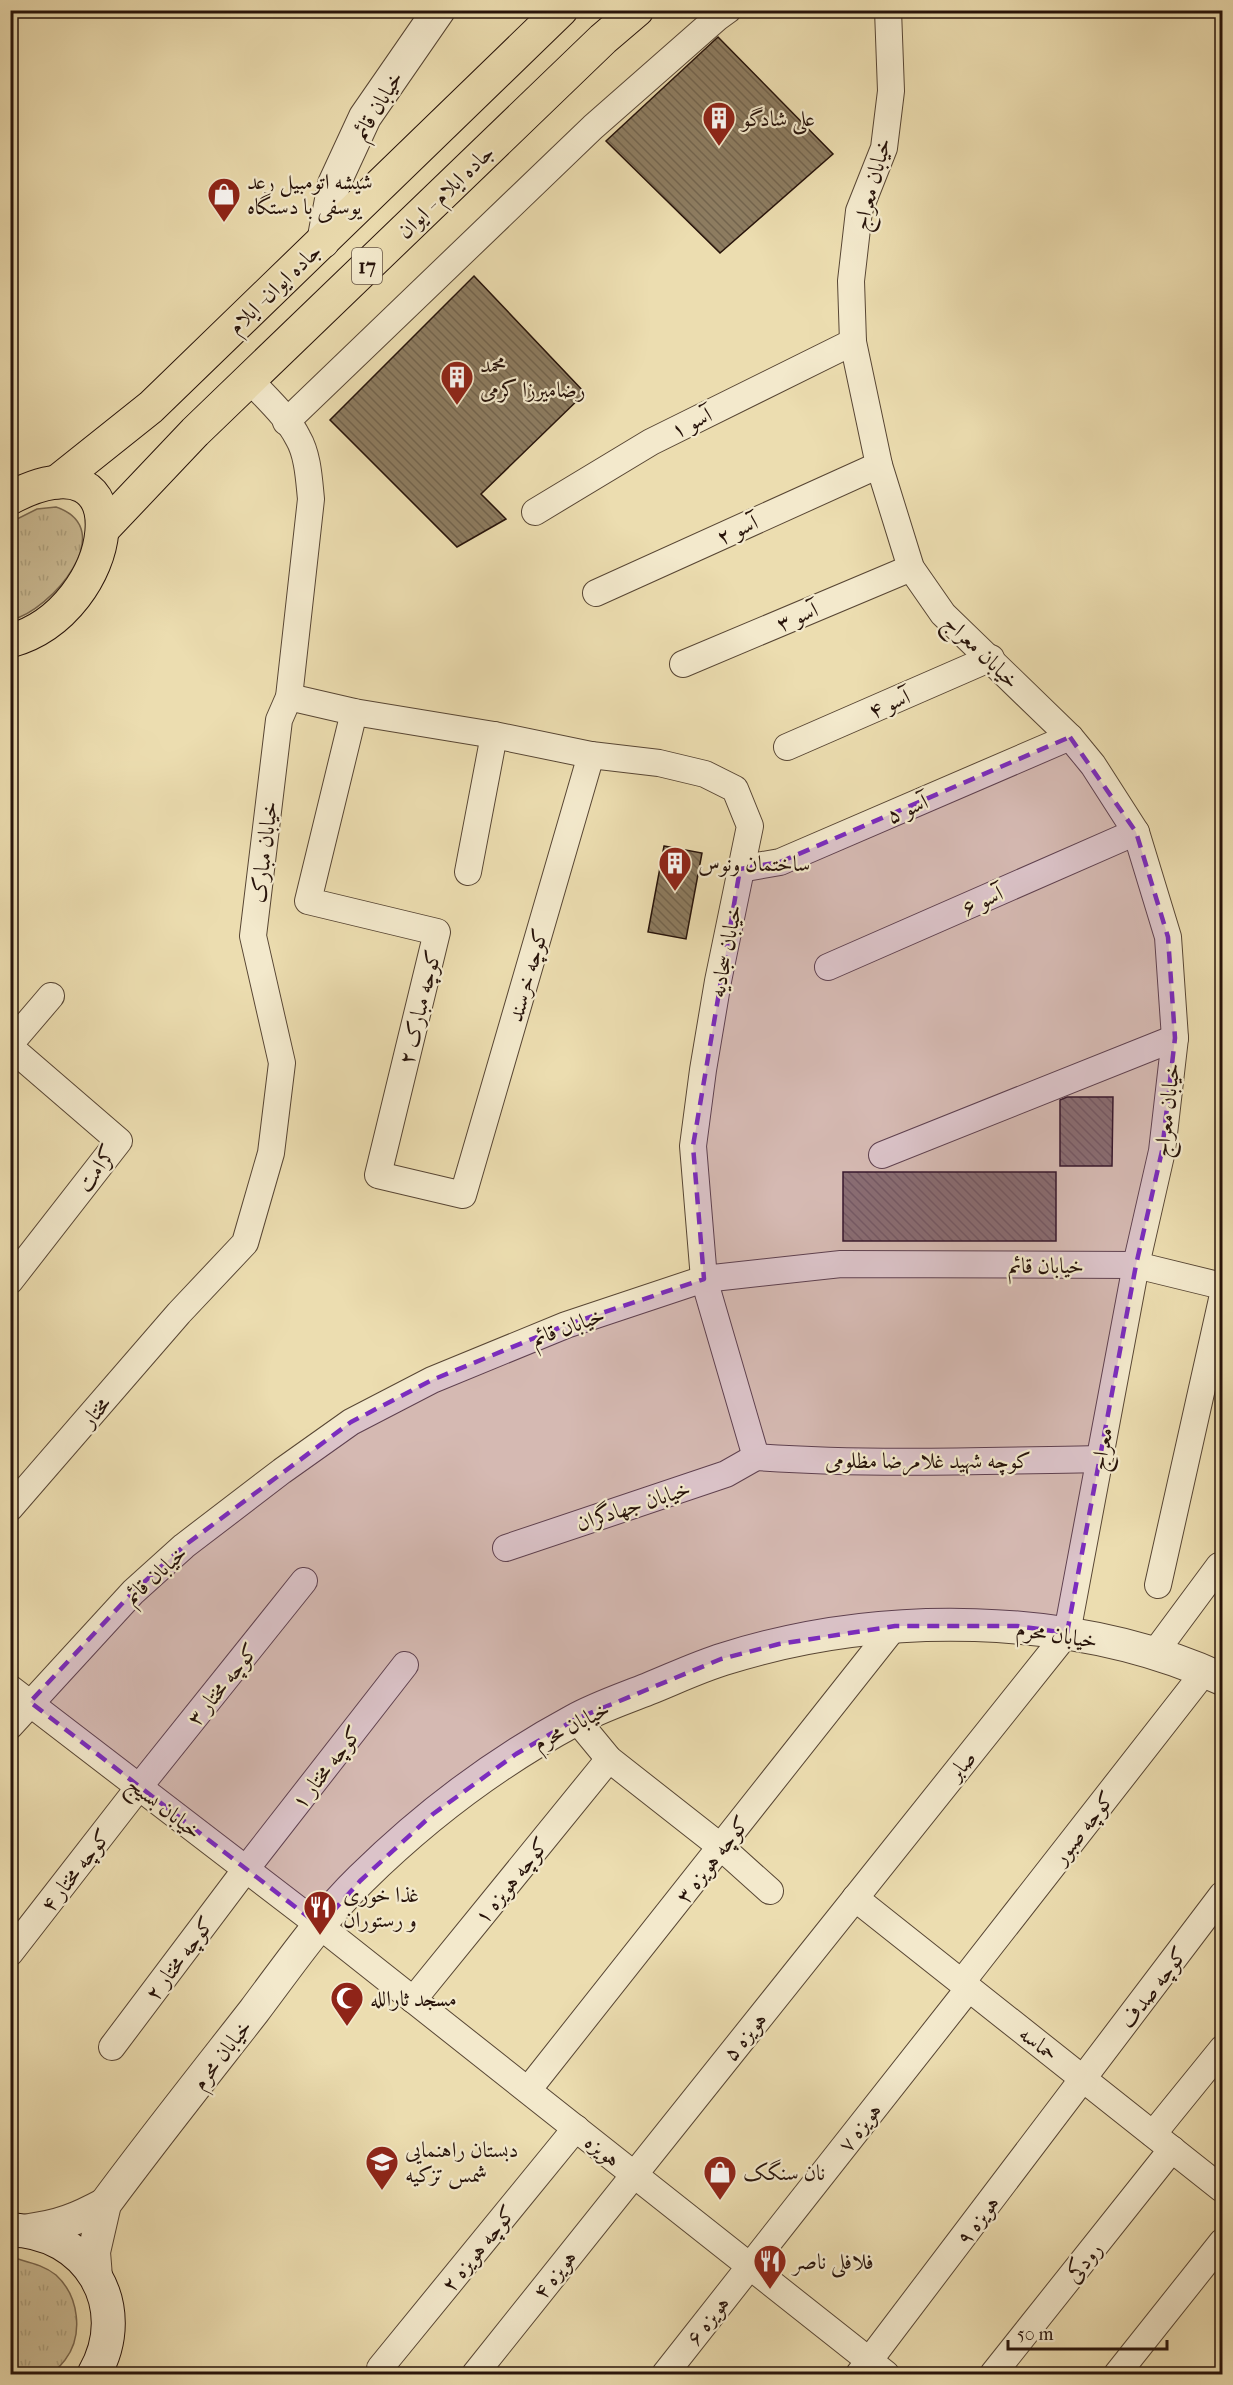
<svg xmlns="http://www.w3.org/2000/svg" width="1233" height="2385" viewBox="0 0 1233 2385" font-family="'IM FELL French Canon',Amiri,serif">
<defs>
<pattern id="grass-tufts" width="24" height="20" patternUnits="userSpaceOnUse" patternTransform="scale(1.5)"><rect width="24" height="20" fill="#cbbb94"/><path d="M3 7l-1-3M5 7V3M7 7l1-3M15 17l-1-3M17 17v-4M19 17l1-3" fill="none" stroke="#aea07e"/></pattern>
<pattern id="building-back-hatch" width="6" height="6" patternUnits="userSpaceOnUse" patternTransform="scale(1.5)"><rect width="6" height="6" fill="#8d7c60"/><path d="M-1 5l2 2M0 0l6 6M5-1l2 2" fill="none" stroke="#73644d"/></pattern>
</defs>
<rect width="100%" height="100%" fill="#ecddb0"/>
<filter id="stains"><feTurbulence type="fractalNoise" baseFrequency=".00333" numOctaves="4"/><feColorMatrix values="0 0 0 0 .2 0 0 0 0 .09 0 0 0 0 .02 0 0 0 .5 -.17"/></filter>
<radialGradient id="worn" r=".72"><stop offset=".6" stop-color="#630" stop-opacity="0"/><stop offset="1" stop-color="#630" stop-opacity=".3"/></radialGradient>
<g fill="url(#grass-tufts)" stroke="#79674f" stroke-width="1.5">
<path d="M 56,507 C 121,529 51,611 11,620 L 11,522 L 37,509 Z"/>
<path d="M 18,2259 C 32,2263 45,2266 56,2275 C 79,2296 84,2335 65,2360 C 61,2365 57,2370 52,2373 C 42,2378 22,2375 11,2374 L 11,2260 Z"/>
</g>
<g fill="url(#building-back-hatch)" stroke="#27130a" stroke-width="1.5">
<path d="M 718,37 L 833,154 L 720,253 L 606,141 Z"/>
<path d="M 474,276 L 585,393 L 481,494 L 506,519 L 457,547 L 330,420 Z"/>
<path d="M 664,846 L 702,853 L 686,939 L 648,932 Z"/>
<path d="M 1067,1097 L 1113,1097 L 1112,1166 L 1060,1166 L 1060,1100 Z"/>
<rect x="843" y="1172" width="213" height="69"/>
</g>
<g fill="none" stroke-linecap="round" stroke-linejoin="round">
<defs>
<g id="minor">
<path d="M 286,422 L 593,127 L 717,18 L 728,10"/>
<path d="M 535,512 L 651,442 L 853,342"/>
<path d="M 596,593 L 879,465"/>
<path d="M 683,664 L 911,568"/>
<path d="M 289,697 L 354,712 L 494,735 L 591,755 L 659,763 L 705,774 L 735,789 L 750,826 L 718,981 L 703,1070 L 693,1146 L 704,1279 L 756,1457"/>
<path d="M 354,712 L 308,901 L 437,932 L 378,1175 L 463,1195 L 591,755"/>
<path d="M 787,747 L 991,658"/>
<path d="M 740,869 L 780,862 L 1070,737"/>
<path d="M 468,872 L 494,735"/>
<path d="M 828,967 L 1136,832"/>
<path d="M 10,1044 L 51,996"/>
<path d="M 10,1047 L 119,1141 L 10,1281"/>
<path d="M 882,1155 L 1175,1038"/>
<path d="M 756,1457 C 871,1465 985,1461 1099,1459"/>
<path d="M 10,1508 L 179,1313 L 245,1243 L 271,1153 L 282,1063 L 253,936 L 279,720 L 289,697 L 311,499 C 309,480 308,455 298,438 C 287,416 266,398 249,379"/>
<path d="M 506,1548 L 726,1474 L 756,1457"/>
<path d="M 1158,1585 L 1222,1299"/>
<path d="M 1153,1655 L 1219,1566 L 1222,1566"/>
<path d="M 10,1688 L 320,1926 L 886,2374"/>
<path d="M 576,1719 L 609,1759 L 721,1847 L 770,1891"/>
<path d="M 10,1726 L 133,1592 L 184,1546 L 282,1471 L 351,1422 L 432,1380 L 566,1325 L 704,1279 L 841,1264 L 1136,1265 L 1222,1286"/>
<path d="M 855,1898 L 1222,2189"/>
<path d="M 10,1953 L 139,1787 L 304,1581"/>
<path d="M 962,1982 L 1205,1671"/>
<path d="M 413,2000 L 609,1759"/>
<path d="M 112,2047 L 246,1869 L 405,1665"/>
<path d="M 528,2090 L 895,1626"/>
<path d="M 1153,2134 L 1222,2049"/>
<path d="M 380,2368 L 576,2128"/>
<path d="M 475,2374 L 1067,1633 L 1136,1265 L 1162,1151 L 1175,1038 L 1168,937 L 1136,832 L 1093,765 L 1070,737 L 943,614 L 911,568 L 879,465 L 853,342 L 851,281 L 859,211 L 884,148 L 891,91 L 888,10"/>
<path d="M 665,2374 L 969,1988"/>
<path d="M 859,2374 L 1222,1895"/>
<path d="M 993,2374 L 1172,2149"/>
<path d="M 1117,2374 L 1222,2242"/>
</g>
<g id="tertiary">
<path d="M 323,242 L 334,184 L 365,117 L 439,10"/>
<path d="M 29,2230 C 60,2226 77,2219 105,2204"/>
<path d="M 96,2277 L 94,2252 L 105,2204 C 153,2139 204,2075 254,2011 C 288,1966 321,1918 361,1879 C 424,1817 495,1763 573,1721 C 596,1708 623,1699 648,1689 C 673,1679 698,1667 724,1659 C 879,1610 1073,1611 1222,1679"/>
</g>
<path id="secondary" d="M 10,2230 C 88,2231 133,2307 94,2374"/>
<g id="trunk">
<path d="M 57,482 L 151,407 L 561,10"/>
<path d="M 10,498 C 146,427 119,611 10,641"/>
<path d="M 104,528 L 195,432 L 603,39 L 637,10"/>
</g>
</defs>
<use href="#minor" stroke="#584634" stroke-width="28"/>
<use href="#tertiary" stroke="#584634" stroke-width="34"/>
<use href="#secondary" stroke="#27130a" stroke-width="35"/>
<use href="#trunk" stroke="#27130a" stroke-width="35"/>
<use href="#minor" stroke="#f3e9cc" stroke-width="26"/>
<use href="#tertiary" stroke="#f3e9cc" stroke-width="32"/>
<use href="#secondary" stroke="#f3e9cc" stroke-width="33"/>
<use href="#trunk" stroke="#ecddb0" stroke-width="33"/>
</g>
<path fill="#7b2cbf" fill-opacity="0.2" stroke="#7b2cbf" stroke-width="4.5" stroke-dasharray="12 8" stroke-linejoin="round" d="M 1070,737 L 1136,832 L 1168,937 L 1175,1038 L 1162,1151 L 1136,1265 L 1067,1633 L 1017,1626 L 895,1626 L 779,1644 L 721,1659 L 576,1719 L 516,1754 L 433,1814 L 360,1881 L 320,1926 L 30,1702 L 133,1592 L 184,1546 L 351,1422 L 432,1380 L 566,1325 L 704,1279 L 693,1146 L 740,869 L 780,862 Z"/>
<defs>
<symbol id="building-pin" viewBox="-11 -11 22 30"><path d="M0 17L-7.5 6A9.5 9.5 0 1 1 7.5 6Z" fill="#8f2418" stroke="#f3e9cc"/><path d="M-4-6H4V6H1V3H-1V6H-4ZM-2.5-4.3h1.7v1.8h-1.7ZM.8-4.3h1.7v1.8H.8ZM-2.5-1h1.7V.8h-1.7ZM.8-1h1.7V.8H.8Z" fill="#fff"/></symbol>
<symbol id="shop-pin" viewBox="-11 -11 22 30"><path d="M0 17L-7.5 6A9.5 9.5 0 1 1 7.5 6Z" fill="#8f2418" stroke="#f3e9cc"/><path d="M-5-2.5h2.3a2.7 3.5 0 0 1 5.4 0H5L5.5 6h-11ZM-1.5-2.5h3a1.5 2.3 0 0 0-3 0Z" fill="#fff"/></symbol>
<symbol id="restaurant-pin" viewBox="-11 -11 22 30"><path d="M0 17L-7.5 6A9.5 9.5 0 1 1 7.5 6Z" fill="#8f2418" stroke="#f3e9cc"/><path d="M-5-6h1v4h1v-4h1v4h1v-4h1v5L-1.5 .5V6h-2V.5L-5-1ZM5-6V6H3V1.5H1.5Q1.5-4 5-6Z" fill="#fff"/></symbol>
<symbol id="mosque-pin" viewBox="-11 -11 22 30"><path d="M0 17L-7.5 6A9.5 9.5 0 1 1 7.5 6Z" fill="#8f2418" stroke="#f3e9cc"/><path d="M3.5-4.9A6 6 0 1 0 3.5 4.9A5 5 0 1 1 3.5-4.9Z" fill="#fff"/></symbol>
<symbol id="school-pin" viewBox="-11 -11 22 30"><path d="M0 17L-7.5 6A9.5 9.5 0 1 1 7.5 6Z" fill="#8f2418" stroke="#f3e9cc"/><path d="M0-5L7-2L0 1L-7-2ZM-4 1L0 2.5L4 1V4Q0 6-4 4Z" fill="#fff"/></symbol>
</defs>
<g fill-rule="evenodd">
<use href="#building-pin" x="700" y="99" width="38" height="52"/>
<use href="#shop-pin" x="205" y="175" width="38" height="52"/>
<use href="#building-pin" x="438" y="358" width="38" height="52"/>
<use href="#building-pin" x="656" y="844" width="38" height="52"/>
<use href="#restaurant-pin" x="301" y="1888" width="38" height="52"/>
<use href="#mosque-pin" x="328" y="1979" width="38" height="52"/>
<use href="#school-pin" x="363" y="2143" width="38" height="52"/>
<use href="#shop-pin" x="701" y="2153" width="38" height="52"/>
<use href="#restaurant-pin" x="751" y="2242" width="38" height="52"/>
</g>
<g text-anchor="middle" stroke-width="4.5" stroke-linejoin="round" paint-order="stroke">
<rect fill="#f3e9cc" stroke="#645344" stroke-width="1.5" x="352" y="248" width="30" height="36" rx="4.5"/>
<g font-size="21" font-weight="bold" fill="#27130a">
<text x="367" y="273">17</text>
</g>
<g font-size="22" fill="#27130a" stroke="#f3e9cc">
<text transform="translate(377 105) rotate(-59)" y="8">خیابان قائم</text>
<text transform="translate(871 184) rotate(-75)" y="8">خیابان معراج</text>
<text transform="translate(445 191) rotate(-44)" y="8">جاده ایلام - ایوان</text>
<text transform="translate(274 288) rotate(-44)" y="8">جاده ایوان- ایلام</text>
<text transform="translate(691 422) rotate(-26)" y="8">آسو ۱</text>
<text transform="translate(737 529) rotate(-24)" y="8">آسو ۲</text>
<text transform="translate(797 616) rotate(-23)" y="8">آسو ۳</text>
<text transform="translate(982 651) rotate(44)" y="8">خیابان معراج</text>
<text transform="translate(889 703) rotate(-23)" y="8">آسو ۴</text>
<text transform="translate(907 808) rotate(-23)" y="8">آسو ۵</text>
<text transform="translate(263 852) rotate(-83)" y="8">خیابان مبارک</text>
<text transform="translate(982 900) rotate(-24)" y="8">آسو ۶</text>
<text transform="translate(725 951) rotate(-79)" y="8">خیابان سجادیه</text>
<text transform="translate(527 975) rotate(-74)" y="8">کوچه خرسند</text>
<text transform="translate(419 1007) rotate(-76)" y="8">کوچه مبارک ۲</text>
<text transform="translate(1166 1110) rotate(-83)" y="8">خیابان معراج</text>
<text transform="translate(96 1168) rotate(-54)" y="8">کرامت</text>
<text x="1046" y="1273">خیابان قائم</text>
<text transform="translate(568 1326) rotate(-20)" y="8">خیابان قائم</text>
<text transform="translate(95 1411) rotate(-49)" y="8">مختار</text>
<text transform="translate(1101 1449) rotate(-79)" y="8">معراج</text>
<text x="928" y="1468">کوچه شهید غلامرضا مظلومی</text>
<text transform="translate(633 1505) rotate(-18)" y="8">خیابان جهادگران</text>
<text transform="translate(155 1574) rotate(-42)" y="8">خیابان قائم</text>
<text transform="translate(1057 1634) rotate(9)" y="8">خیابان محرم</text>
<text transform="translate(222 1684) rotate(-51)" y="8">کوچه مختار ۳</text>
<text transform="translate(571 1725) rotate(-27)" y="8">خیابان محرم</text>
<text transform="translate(961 1765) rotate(-51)" y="8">صابر</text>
<text transform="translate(326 1767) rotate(-52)" y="8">کوچه مختار ۱</text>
<text transform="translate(165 1807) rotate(38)" y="8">خیابان بسیج</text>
<text transform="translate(1083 1827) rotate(-52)" y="8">کوچه صبور</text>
<text transform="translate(712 1859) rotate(-52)" y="8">کوچه هویزه ۳</text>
<text transform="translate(75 1870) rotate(-52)" y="8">کوچه مختار ۴</text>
<text transform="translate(511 1880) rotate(-51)" y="8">کوچه هویزه ۱</text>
<text transform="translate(179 1958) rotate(-53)" y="8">کوچه مختار ۲</text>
<text transform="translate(1153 1987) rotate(-53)" y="8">کوچه صدف</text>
<text transform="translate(744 2036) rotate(-51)" y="8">هویزه ۵</text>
<text transform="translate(1039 2043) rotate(38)" y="8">حماسه</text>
<text transform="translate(221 2054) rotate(-52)" y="8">خیابان محرم</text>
<text transform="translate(859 2127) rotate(-52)" y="8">هویزه ۷</text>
<text transform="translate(603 2150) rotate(38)" y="8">هویزه</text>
<text transform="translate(977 2220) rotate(-53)" y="8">هویزه ۹</text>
<text transform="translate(478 2248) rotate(-51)" y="8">کوچه هویزه ۲</text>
<text transform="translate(1083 2262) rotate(-52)" y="8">رودکی</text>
<text transform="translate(554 2274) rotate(-52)" y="8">هویزه ۴</text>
<text transform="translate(707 2320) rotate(-52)" y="8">هویزه ۶</text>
</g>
<g font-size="22" fill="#27130a" stroke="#f3e9cc" text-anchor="start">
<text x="742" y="126">علی شادگو</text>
<text x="247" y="189">شیشه اتومبیل رعد<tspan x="247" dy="25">یوسفی با دستگاه</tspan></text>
<text x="480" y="372">محمد<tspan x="480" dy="25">رضامیرزا کرمی</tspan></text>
<text x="698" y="871">ساختمان ونوس</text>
<text x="343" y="1902">غذا خوری<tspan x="343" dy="25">و رستوران</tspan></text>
<text x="370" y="2006">مسجد ثارالله</text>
<text x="405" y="2157">دبستان راهنمایی<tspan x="405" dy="25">شمس تزکیه</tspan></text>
<text x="743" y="2180">نان سنگک</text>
<text x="793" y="2269">فلافلی ناصر</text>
</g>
</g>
<rect width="1233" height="2385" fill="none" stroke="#ecddb0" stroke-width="36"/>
<rect x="12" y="12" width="1209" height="2361" fill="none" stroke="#27130a" stroke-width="3"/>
<rect x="18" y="18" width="1197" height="2349" fill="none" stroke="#27130a" stroke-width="1.5"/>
<path d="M1008 2340v9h159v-9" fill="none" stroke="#27130a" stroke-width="3"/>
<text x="1017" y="2340" font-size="18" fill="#27130a" stroke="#f3e9cc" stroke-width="4.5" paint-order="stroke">50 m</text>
<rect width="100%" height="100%" filter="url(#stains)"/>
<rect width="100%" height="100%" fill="url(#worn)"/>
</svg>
